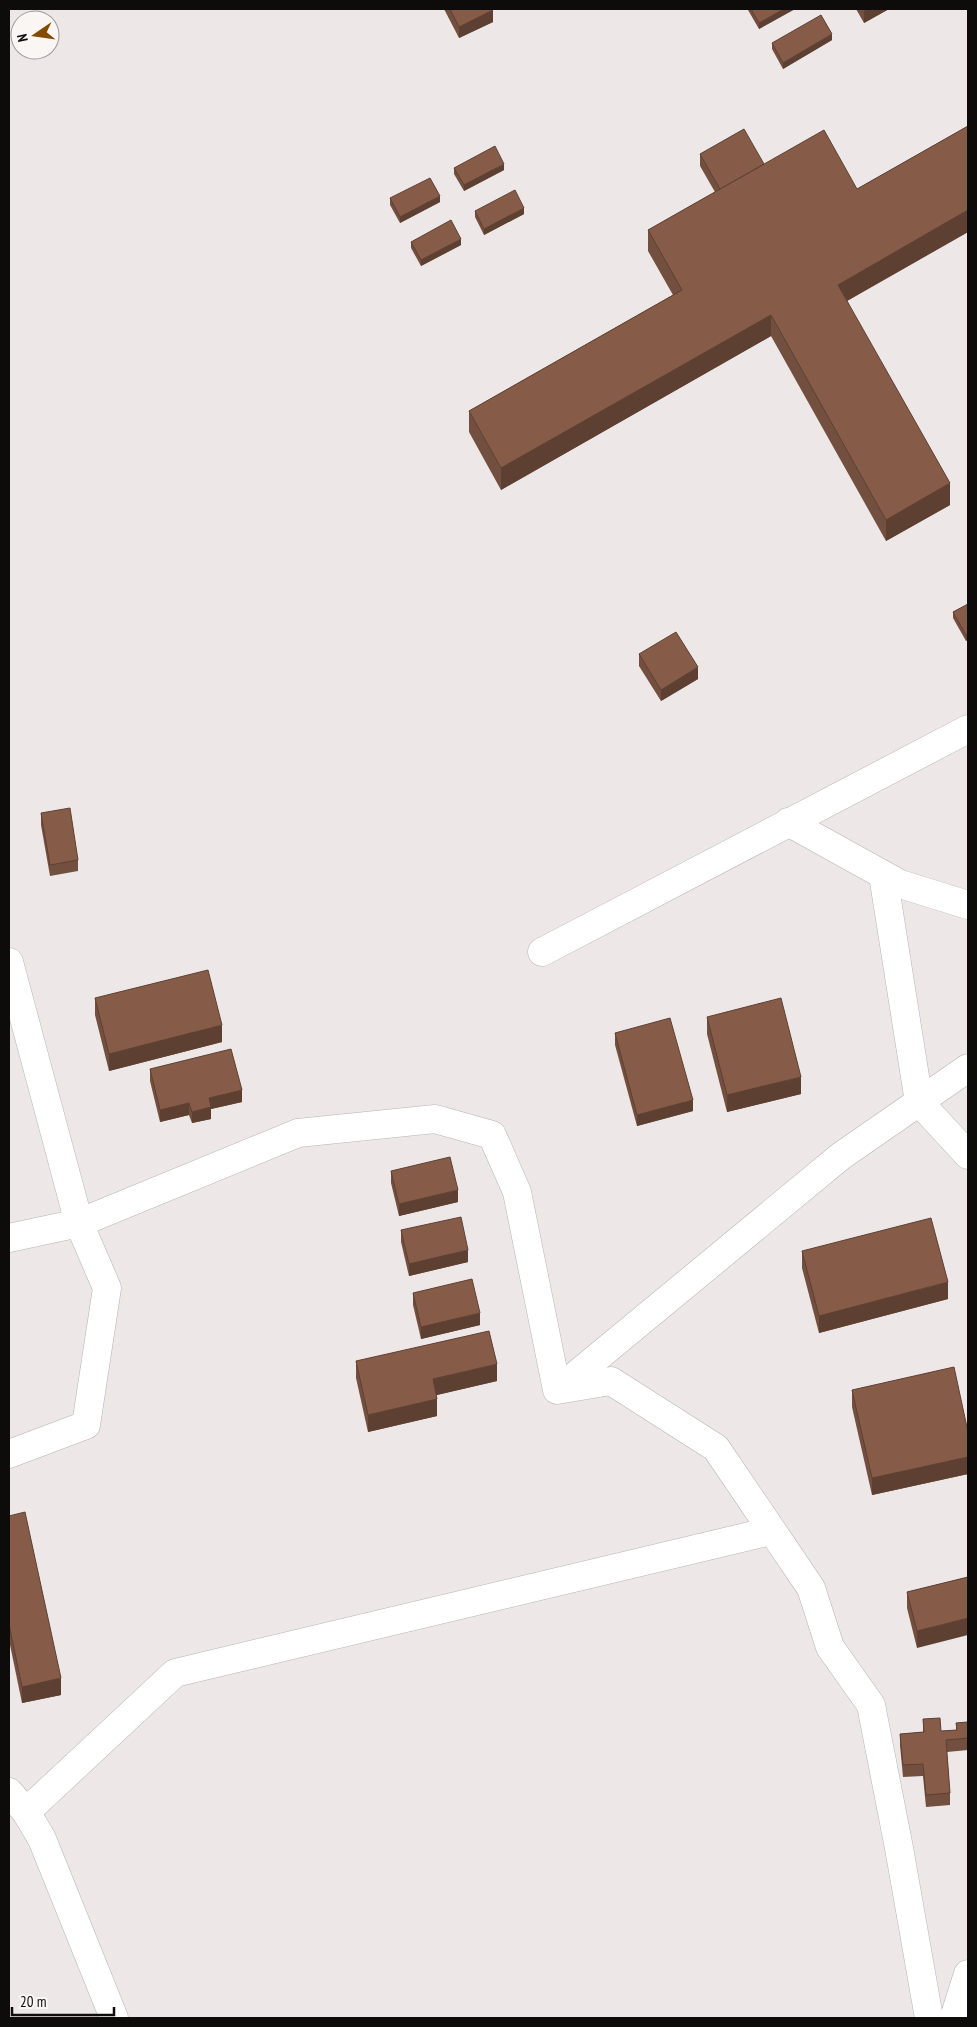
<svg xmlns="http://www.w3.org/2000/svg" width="977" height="2027" viewBox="0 0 977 2027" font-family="'PT Sans Narrow',sans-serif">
<rect width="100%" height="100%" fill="#ede8e7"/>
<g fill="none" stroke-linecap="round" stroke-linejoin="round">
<defs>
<g id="minor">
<path d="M 788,822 L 900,884 L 968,905"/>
<path d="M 883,875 L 919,1102 L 968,1155"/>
<path d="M 542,952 L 968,729"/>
<path d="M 9,1238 L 79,1223 L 298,1133 L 435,1119 L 492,1135 L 517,1192 L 557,1390 L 611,1381 L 716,1448 L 811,1588 L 830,1647 L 871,1705 L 899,1848 L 929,2018"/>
<path d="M 559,1389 L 841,1156 L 968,1068"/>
<path d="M 9,1454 L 86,1425 L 107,1288 L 79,1223 L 9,962"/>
<path d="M 9,1792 L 26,1812 L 42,1839 L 114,2018"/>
<path d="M 26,1812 L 175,1673 L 771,1531"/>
<path d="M 954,2018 L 968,1974"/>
</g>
</defs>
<use href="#minor" stroke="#b7b3b2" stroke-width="29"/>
<use href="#minor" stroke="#fff" stroke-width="28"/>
</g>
<g fill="#734f3f">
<path d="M 444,9 L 492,9 L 493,22 L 459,38 Z"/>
<path d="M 748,9 L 795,9 L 759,29 L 748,10 Z"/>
<path d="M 856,9 L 889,9 L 864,23 Z"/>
<path d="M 832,40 L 783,69 L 772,49 L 772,43 Z"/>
<path d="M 968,126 L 968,232 L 847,301 L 950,505 L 886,541 L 771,336 L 501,490 L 469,432 L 469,411 L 673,295 L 648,251 L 648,230 L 715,192 L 700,166 L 700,154 L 764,164 L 857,189 Z"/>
<path d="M 454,168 L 504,170 L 464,191 L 454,174 Z"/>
<path d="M 390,198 L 440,202 L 400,223 L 390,205 Z"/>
<path d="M 475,211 L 524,214 L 484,235 L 475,217 Z"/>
<path d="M 411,242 L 461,245 L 421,266 L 411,248 Z"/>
<path d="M 968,604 L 968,639 L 966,641 L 953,618 L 953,612 Z"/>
<path d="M 639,654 L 698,679 L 661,701 L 639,666 Z"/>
<path d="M 41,813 L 78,860 L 78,871 L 50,876 L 41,825 Z"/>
<path d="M 95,998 L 222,1042 L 109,1071 L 95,1015 Z"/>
<path d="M 707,1017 L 801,1094 L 727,1112 L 707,1034 Z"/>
<path d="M 615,1033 L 693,1111 L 637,1126 L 615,1045 Z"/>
<path d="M 150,1069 L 242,1102 L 211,1109 L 211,1119 L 192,1123 L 189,1115 L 160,1122 L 150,1081 Z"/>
<path d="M 391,1171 L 458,1202 L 399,1216 L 391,1183 Z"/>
<path d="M 401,1230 L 468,1262 L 409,1276 L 401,1242 Z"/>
<path d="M 802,1251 L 948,1299 L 819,1333 L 802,1268 Z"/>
<path d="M 413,1293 L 480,1325 L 421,1339 L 413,1305 Z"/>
<path d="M 356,1361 L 497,1381 L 436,1395 L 437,1416 L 368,1432 L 356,1378 Z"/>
<path d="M 852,1390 L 968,1432 L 968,1474 L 872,1495 L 852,1407 Z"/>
<path d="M 9,1516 L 61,1695 L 22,1703 L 9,1640 Z"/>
<path d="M 968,1577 L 917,1648 L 907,1608 L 907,1592 Z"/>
<path d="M 923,1719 L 941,1731 L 956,1730 L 956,1723 L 968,1722 L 968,1750 L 947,1752 L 950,1793 L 950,1805 L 926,1807 L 923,1776 L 903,1777 L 900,1745 L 900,1734 L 923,1732 Z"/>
</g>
<g fill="#5e4033">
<path d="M 784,9 L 795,9 L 759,29 L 759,23 Z"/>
<path d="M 868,9 L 889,9 L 864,23 L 864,11 Z"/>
<path d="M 493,10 L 493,22 L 459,38 L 459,27 Z"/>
<path d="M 832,34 L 832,40 L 783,69 L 783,63 Z"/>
<path d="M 504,164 L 504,170 L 464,191 L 464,185 Z"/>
<path d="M 440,196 L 440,202 L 400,223 L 400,217 Z"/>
<path d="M 524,208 L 524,214 L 484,235 L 484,229 Z"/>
<path d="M 968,210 L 968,232 L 838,306 L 838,285 Z"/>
<path d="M 461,239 L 461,245 L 421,266 L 421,260 Z"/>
<path d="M 771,315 L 771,336 L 501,490 L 501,468 Z"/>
<path d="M 950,483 L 950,505 L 886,541 L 886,520 Z"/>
<path d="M 968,633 L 968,639 L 966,641 L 966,635 Z"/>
<path d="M 698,667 L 698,679 L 661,701 L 661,690 Z"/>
<path d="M 222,1025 L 222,1042 L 109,1071 L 109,1054 Z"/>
<path d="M 801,1077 L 801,1094 L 727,1112 L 727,1095 Z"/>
<path d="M 242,1090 L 242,1102 L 211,1109 L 211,1119 L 192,1123 L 192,1112 L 209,1098 Z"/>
<path d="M 693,1100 L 693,1111 L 637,1126 L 637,1115 Z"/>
<path d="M 189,1103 L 189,1115 L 160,1122 L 160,1110 Z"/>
<path d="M 458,1190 L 458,1202 L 399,1216 L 399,1204 Z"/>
<path d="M 468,1250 L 468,1262 L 409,1276 L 409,1264 Z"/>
<path d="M 948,1282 L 948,1299 L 819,1333 L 819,1316 Z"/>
<path d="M 480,1313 L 480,1325 L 421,1339 L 421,1327 Z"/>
<path d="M 497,1364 L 497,1381 L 433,1396 L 433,1379 Z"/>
<path d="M 437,1399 L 437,1416 L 368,1432 L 368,1415 Z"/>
<path d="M 968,1457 L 968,1474 L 872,1495 L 872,1478 Z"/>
<path d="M 968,1618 L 968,1635 L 917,1648 L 917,1631 Z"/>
<path d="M 61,1678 L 61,1695 L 22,1703 L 22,1687 Z"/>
</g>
<g fill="#865c49" stroke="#5e4033">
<path d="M 450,9 L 492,9 L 493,10 L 459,27 Z"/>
<path d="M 751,9 L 784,9 L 759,23 Z"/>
<path d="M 821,15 L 832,34 L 783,63 L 772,43 Z"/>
<path d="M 968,126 L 968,210 L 838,285 L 950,483 L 886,520 L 771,315 L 501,468 L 469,411 L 682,290 L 648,230 L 824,130 L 857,189 Z"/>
<path d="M 744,129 L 764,164 L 720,189 L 700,154 Z"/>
<path d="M 495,146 L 504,164 L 464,185 L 454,168 Z"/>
<path d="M 430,178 L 440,196 L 400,217 L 390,198 Z"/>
<path d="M 515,190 L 524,208 L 484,229 L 475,211 Z"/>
<path d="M 451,220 L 461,239 L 421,260 L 411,242 Z"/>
<path d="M 968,604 L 968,633 L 966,635 L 953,612 Z"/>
<path d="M 676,632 L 698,667 L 661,690 L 639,654 Z"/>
<path d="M 70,808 L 78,860 L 50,865 L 41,813 Z"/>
<path d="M 208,970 L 222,1025 L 109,1054 L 95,998 Z"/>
<path d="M 781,998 L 801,1077 L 727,1095 L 707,1017 Z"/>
<path d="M 670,1018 L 693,1100 L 637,1115 L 615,1033 Z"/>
<path d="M 231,1049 L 242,1090 L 209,1098 L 211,1107 L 192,1112 L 189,1103 L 160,1110 L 150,1069 Z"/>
<path d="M 450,1157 L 458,1190 L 399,1204 L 391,1171 Z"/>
<path d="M 461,1217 L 468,1250 L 409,1264 L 401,1230 Z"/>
<path d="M 931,1218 L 948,1282 L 819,1316 L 802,1251 Z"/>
<path d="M 472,1279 L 480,1313 L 421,1327 L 413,1293 Z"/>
<path d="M 489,1331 L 497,1364 L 433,1379 L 437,1399 L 368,1415 L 356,1361 Z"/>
<path d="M 954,1367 L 968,1432 L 968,1457 L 872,1478 L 852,1390 Z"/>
<path d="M 25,1512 L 61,1678 L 22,1687 L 9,1624 L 9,1516 Z"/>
<path d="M 968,1577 L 968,1618 L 917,1631 L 907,1592 Z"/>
<path d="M 940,1718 L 941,1731 L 957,1730 L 956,1723 L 968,1722 L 968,1738 L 946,1740 L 950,1793 L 926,1795 L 923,1764 L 903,1765 L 900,1734 L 924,1732 L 923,1719 Z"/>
</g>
<rect width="977" height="2027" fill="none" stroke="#0d0c0b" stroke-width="20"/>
<g transform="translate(35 35) rotate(257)"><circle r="24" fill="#faf6f4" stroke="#9b9897"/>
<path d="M0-4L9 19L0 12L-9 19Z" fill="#834a00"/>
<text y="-8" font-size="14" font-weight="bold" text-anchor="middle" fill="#0d0c0b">N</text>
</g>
<path d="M12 2007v8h102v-8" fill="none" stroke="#0d0c0b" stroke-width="2.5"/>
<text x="20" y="2007" font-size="15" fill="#0d0c0b" stroke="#faf6f4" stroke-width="4" paint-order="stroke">20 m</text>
</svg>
